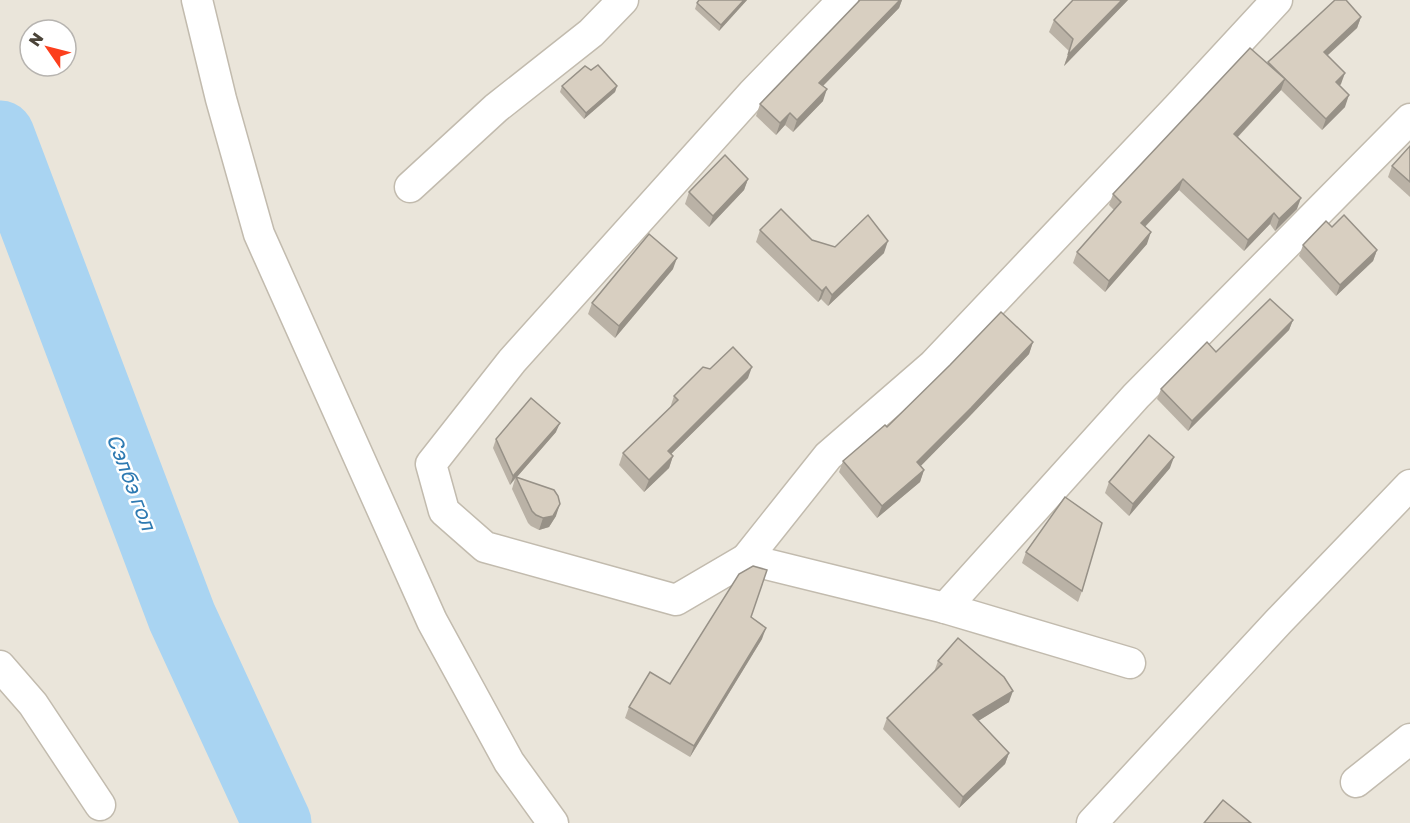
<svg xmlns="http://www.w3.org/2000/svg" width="1410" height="823" viewBox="0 0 1410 823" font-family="'Golos Text',sans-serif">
<rect width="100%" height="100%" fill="#f6f3ec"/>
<path fill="#eae5da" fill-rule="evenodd" d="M 0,0 L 1410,0 L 1410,823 L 0,823 ZM 30,30 L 66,30 L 66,66 L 30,66 Z"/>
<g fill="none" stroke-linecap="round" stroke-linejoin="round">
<path stroke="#a9d4f2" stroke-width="69" d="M 0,135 L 182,617 L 277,823"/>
<defs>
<g id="minor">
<path d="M 197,0 L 221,99 L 259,234 L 432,621 L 509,762 L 553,823"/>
<path d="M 843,0 L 752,94 L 512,361 L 431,464 L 444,511 L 485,547 L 676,600 L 746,559 L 945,608 L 1130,663"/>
<path d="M 410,187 L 496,108 L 591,33 L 623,0"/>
<path d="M 746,559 L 828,456 L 933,365 L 1177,108 L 1277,0"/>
<path d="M 945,608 L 1136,396 L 1410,119"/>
<path d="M 0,666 L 33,704 L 100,805"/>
<path d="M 1356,782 L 1410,739"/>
<path d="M 1092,823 L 1279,621 L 1410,485"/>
</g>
</defs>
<use href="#minor" stroke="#c2bbae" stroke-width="33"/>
<use href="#minor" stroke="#fff" stroke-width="30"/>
</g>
<g fill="#bab2a6">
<path d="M 699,0 L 747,0 L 719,31 L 695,9 L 697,3 Z"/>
<path d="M 860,0 L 902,0 L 899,8 L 823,86 L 823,101 L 793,132 L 785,125 L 776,135 L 756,116 L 760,104 Z"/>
<path d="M 1073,0 L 1128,0 L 1064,66 L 1069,51 L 1049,32 L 1054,20 Z"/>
<path d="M 1361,17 L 1357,28 L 1327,56 L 1341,84 L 1339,86 L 1345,107 L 1322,130 L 1281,90 L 1238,137 L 1297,209 L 1275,231 L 1270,224 L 1244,251 L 1179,190 L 1145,227 L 1147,244 L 1105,292 L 1073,263 L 1077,252 L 1114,210 L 1109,205 L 1113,194 L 1268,63 L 1268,62 Z"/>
<path d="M 562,86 L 617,86 L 615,92 L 584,119 L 560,92 Z"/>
<path d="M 1410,146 L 1410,197 L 1388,177 L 1392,166 Z"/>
<path d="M 748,179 L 744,190 L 709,227 L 685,204 L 689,192 Z"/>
<path d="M 1332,227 L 1377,250 L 1373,261 L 1336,296 L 1299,256 L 1303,245 Z"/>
<path d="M 760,230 L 812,240 L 835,247 L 884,253 L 828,306 L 821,299 L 818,302 L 756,242 Z"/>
<path d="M 673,269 L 615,338 L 588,314 L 592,303 Z"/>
<path d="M 1293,320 L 1289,330 L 1188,431 L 1157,399 L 1161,389 L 1216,352 Z"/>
<path d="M 1033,342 L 1029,354 L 967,419 L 920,466 L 924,470 L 920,482 L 877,518 L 839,472 L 843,461 L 887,427 Z"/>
<path d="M 748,378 L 671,454 L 673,456 L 669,468 L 644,492 L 619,465 L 623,453 L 670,408 L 674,396 Z"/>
<path d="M 556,432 L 517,477 L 556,516 L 549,527 L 539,530 L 531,526 L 528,523 L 512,489 L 515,479 L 510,485 L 493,448 L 496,439 Z"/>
<path d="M 1170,468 L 1129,516 L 1105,493 L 1109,482 Z"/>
<path d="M 1026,552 L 1082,591 L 1078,602 L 1022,563 Z"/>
<path d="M 762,639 L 690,757 L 625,718 L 629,707 L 670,684 Z"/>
<path d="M 938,661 L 1009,702 L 978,721 L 1009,753 L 1005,764 L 959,808 L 883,729 L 887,718 L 934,672 Z"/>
</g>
<g fill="#979187">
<path d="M 744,0 L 747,0 L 719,31 L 721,25 Z"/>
<path d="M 900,0 L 902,0 L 899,8 L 815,94 L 819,83 Z"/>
<path d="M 1122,0 L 1128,0 L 1064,66 L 1068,55 Z"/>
<path d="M 1361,17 L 1357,28 L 1319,63 L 1324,52 Z"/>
<path d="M 1345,73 L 1341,84 L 1332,93 L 1336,82 Z"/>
<path d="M 1285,79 L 1281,90 L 1230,145 L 1234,134 Z"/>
<path d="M 617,86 L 615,92 L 584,119 L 586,113 Z"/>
<path d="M 827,89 L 823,101 L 793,132 L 797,120 Z"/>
<path d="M 1349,95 L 1345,107 L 1322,130 L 1326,119 Z"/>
<path d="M 790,113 L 785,125 L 776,135 L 780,123 Z"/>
<path d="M 748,179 L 744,190 L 709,227 L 713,216 Z"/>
<path d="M 1183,179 L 1179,190 L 1137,235 L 1141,223 Z"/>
<path d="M 1301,198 L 1297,209 L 1275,231 L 1279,219 Z"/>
<path d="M 1274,213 L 1270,224 L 1244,251 L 1248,240 Z"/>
<path d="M 1151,232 L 1147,244 L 1105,292 L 1109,281 Z"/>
<path d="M 888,241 L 884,253 L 828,306 L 832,295 Z"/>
<path d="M 1377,250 L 1373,261 L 1336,296 L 1340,285 Z"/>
<path d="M 677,258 L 673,269 L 615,338 L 619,326 Z"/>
<path d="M 826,287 L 821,299 L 818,302 L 822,291 Z"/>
<path d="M 1293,320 L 1289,330 L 1188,431 L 1192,421 Z"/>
<path d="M 1033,342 L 1029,354 L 967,419 L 913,474 L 917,462 Z"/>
<path d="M 752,367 L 748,378 L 663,462 L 668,451 Z"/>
<path d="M 560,423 L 556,432 L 516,478 L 516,477 L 510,485 L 513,476 Z"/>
<path d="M 673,456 L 669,468 L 644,492 L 649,480 Z"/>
<path d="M 1174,457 L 1170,468 L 1129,516 L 1133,504 Z"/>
<path d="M 924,470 L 920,482 L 877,518 L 882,506 Z"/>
<path d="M 560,504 L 556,516 L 549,527 L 539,530 L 543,518 Z"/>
<path d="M 766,628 L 762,639 L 690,757 L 694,746 Z"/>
<path d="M 1013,691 L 1009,702 L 970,726 L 973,715 Z"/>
<path d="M 1009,753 L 1005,764 L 959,808 L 963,797 Z"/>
</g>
<g fill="#d8cfc1" stroke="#979187" stroke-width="1.5">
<path d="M 699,0 L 744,0 L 721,25 L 697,3 Z"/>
<path d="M 860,0 L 900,0 L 819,83 L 827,89 L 797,120 L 790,113 L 780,123 L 760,104 Z"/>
<path d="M 1073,0 L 1122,0 L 1068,55 L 1073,39 L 1054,20 Z"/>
<path d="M 1335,0 L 1346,0 L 1361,17 L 1324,52 L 1345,73 L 1336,82 L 1349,95 L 1326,119 L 1268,62 Z"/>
<path d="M 1250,48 L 1285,79 L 1234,134 L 1301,198 L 1279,219 L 1274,213 L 1248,240 L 1183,179 L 1141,223 L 1151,232 L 1109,281 L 1077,252 L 1121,202 L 1113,194 Z"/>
<path d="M 598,65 L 617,86 L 586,113 L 562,86 L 585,66 L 591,70 Z"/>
<path d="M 1410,146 L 1410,182 L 1392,166 Z"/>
<path d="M 725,155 L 748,179 L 713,216 L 689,192 Z"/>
<path d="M 781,209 L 812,240 L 835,247 L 868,215 L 888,241 L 832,295 L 826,287 L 822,291 L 760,230 Z"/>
<path d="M 1344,215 L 1377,250 L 1340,285 L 1303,245 L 1326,221 L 1332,227 Z"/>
<path d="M 649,234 L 677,258 L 619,326 L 592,303 Z"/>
<path d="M 1270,299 L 1293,320 L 1192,421 L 1161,389 L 1207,342 L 1216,352 Z"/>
<path d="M 1001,312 L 1033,342 L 971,408 L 917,462 L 924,470 L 882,506 L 843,461 L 885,425 L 887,427 L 950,365 Z"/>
<path d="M 733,347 L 752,367 L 668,451 L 673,456 L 649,480 L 623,453 L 678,400 L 674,396 L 703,367 L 710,369 Z"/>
<path d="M 531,398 L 560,423 L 513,476 L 496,439 Z"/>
<path d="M 1149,435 L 1174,457 L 1133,504 L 1109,482 Z"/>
<path d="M 516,477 L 554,490 L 558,496 L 560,504 L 553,516 L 543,518 L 536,515 L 532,511 Z"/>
<path d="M 1065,497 L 1102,523 L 1082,591 L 1026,552 Z"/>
<path d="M 753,566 L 767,570 L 751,617 L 766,628 L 694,746 L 629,707 L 650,672 L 670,684 L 739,574 Z"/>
<path d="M 958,638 L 1004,677 L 1013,691 L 973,715 L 1009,753 L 963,797 L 887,718 L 942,664 L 938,661 Z"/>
<path d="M 1223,800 L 1251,823 L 1204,823 Z"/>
</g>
<g text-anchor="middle" stroke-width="5" stroke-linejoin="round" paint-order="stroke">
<g font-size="21" font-style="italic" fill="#2e7ab2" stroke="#fff">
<text transform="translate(131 482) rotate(69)" y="7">Сэлбэ гол</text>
</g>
</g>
<g transform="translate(48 48) rotate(305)"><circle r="28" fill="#ffffff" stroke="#b7b4b0" stroke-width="1.5"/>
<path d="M0-4.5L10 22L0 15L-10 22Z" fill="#fc3f1d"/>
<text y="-9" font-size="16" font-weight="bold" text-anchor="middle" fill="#4b4439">N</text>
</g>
</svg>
